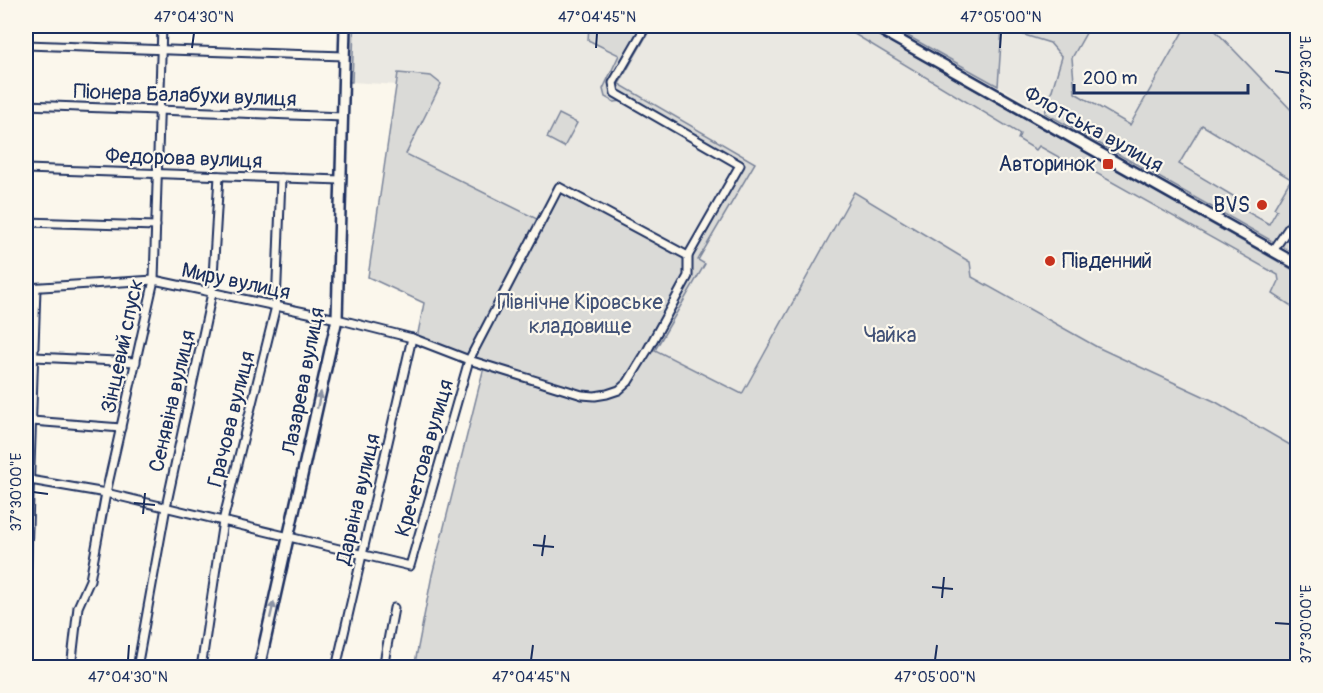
<svg xmlns="http://www.w3.org/2000/svg" width="1323" height="693" viewBox="0 0 1323 693" font-family="Pangolin,sans-serif">
<rect width="100%" height="100%" fill="#fbf7ec"/>
<filter id="ink" filterUnits="userSpaceOnUse"><feTurbulence type="fractalNoise" baseFrequency=".0167" numOctaves="2"/><feDisplacementMap in="SourceGraphic" scale="12" xChannelSelector="R" yChannelSelector="G"/><feConvolveMatrix kernelMatrix="1 2 1 2 8 2 1 2 1" color-interpolation-filters="sRGB"/></filter>
<g filter="url(#ink)">
<g fill="#eae8e2">
<path d="M 354,26 L 589,26 L 588,40 L 620,55 L 603,89 L 614,102 L 624,101 L 736,166 L 687,251 L 559,182 L 539,220 L 406,154 L 441,84 L 399,73 L 397,85 L 352,82 Z"/>
<path d="M 652,26 L 797,26 L 814,32 L 818,26 L 832,30 L 835,26 L 841,26 L 1021,135 L 1019,139 L 1036,150 L 1039,146 L 1070,164 L 1073,160 L 1278,275 L 1296,309 L 1297,306 L 1297,449 L 1216,402 L 1097,347 L 972,276 L 970,262 L 742,394 L 655,350 L 704,265 L 698,260 L 754,163 L 618,83 Z"/>
<path d="M 1090,26 L 1186,26 L 1130,125 L 1075,93 L 1072,58 Z"/>
<path d="M 1211,26 L 1297,26 L 1297,116 L 1252,70 Z"/>
<path d="M 1002,28 L 1050,44 L 1062,57 L 1045,113 L 998,86 Z"/>
<path d="M 1202,125 L 1292,179 L 1274,208 L 1277,210 L 1269,224 L 1242,209 L 1245,203 L 1179,163 Z"/>
</g>
<g fill="#dadad7" stroke="#7a849a" stroke-width="1.5" fill-rule="evenodd">
<path d="M 349,26 L 354,26 L 352,82 L 347,82 Z"/>
<path d="M 589,26 L 652,26 L 619,84 L 755,163 L 698,260 L 705,264 L 655,350 L 742,394 L 854,192 L 970,262 L 972,277 L 1097,347 L 1216,402 L 1297,449 L 1297,535 L 1289,549 L 1297,554 L 1297,667 L 414,668 L 432,575 L 484,367 L 574,395 L 620,392 L 652,348 L 691,278 L 692,254 L 736,166 L 624,101 L 614,102 L 605,97 L 603,89 L 619,55 L 588,40 Z"/>
<path d="M 841,26 L 862,26 L 1297,272 L 1297,306 L 1296,309 L 1273,294 L 1279,281 L 1278,275 L 1073,160 L 1071,164 L 1039,146 L 1036,150 L 1018,139 L 1020,134 Z"/>
<path d="M 890,26 L 1090,26 L 1072,58 L 1075,93 L 1130,125 L 1186,26 L 1211,26 L 1297,116 L 1297,255 L 1045,113 L 1062,57 L 1050,43 L 1002,28 L 998,86 ZM 1202,125 L 1291,179 L 1274,208 L 1277,210 L 1269,224 L 1242,209 L 1245,203 L 1179,164 Z"/>
<path d="M 398,73 L 431,76 L 441,84 L 406,154 L 539,220 L 468,357 L 417,338 L 424,303 L 368,277 Z"/>
<path d="M 559,114 L 577,123 L 564,147 L 547,138 Z"/>
<path d="M 561,191 L 684,258 C 684,264 685,271 684,277 C 681,290 629,381 618,387 C 607,394 595,393 582,392 L 472,358 Z"/>
</g>
<g fill="none" stroke-linecap="round" stroke-linejoin="round">
<defs>
<g id="street">
<path d="M 26,45 L 344,56"/>
<path d="M 26,105 L 343,117"/>
<path d="M 26,169 L 341,180"/>
<path d="M 26,222 L 156,226"/>
<path d="M 1273,251 L 1298,214"/>
<path d="M 26,288 L 154,280 L 337,319 L 412,338 L 469,360 L 582,395 L 595,396 L 607,394 L 619,390 L 628,382 L 647,351 L 688,276 L 688,256 L 740,165 L 615,93 L 613,83 L 646,26"/>
<path d="M 35,357 L 136,362"/>
<path d="M 32,421 L 121,428"/>
<path d="M 30,480 L 106,493 L 410,566 L 469,360 L 559,187 L 688,256"/>
<path d="M 26,586 L 36,288"/>
<path d="M 71,668 L 78,607 L 90,580 L 106,493 L 154,280 L 162,26"/>
<path d="M 137,668 L 166,507 L 212,293 L 219,176"/>
<path d="M 201,668 L 223,521 L 276,306 L 281,178"/>
<path d="M 336,668 L 412,338"/>
<path d="M 383,668 L 394,608"/>
</g>
<g id="secondary">
<path d="M 874,26 L 1298,265"/>
<path d="M 259,668 L 337,319 L 345,26"/>
</g>
</defs>
<use href="#street" stroke="#1b2f5e" stroke-width="11"/>
<use href="#secondary" stroke="#1b2f5e" stroke-width="14"/>
<use href="#street" stroke="#fbf7ec" stroke-width="7"/>
<use href="#secondary" stroke="#fbf7ec" stroke-width="9"/>
</g>
<defs><path id="oneway-solid" d="M-6-.8H1V-3.2L6.5 0L1 3.2V.8H-6Z" transform="scale(1.5)"/></defs>
<g fill="#8b93a5">
<use href="#oneway-solid" transform="translate(319 400) rotate(-77)"/>
<use href="#oneway-solid" transform="translate(272 610) rotate(-77)"/>
</g>
</g>
<path fill="none" stroke="#1b2f5e" stroke-width="2" d="M 192,48 L 194,33M 596,48 L 597,33M 1000,48 L 1001,33M 1275,71 L 1290,73M 33,492 L 48,494M 134,503 L 155,505M 143,514 L 145,493M 533,545 L 554,547M 542,556 L 545,535M 932,587 L 953,589M 942,598 L 944,577M 1275,623 L 1290,624M 128,660 L 129,645M 531,660 L 533,645M 935,660 L 937,645"/>
<g fill="#c8321e" stroke="#fbf7ec" stroke-width="2">
<rect x="1102" y="158" width="12" height="12" rx="3"/>
<circle cx="1262" cy="205" r="6"/>
<circle cx="1050" cy="261" r="6"/>
</g>
<g text-anchor="middle" stroke-width="4.5" stroke-linejoin="round" paint-order="stroke">
<g font-size="21" fill="#1b2f5e" stroke="#fbf7ec">
<text transform="translate(185 95) rotate(2)" y="7">Піонера Балабухи вулиця</text>
<text transform="translate(1094 129) rotate(29)" y="7">Флотська вулиця</text>
<text transform="translate(184 158) rotate(2)" y="7">Федорова вулиця</text>
<text transform="translate(236 281) rotate(12)" y="7">Миру вулиця</text>
<text transform="translate(122 346) rotate(-78)" y="7">Зінцевий спуск</text>
<text transform="translate(303 381) rotate(-79)" y="7">Лазарева вулиця</text>
<text transform="translate(172 401) rotate(-77)" y="7">Сенявіна вулиця</text>
<text transform="translate(231 419) rotate(-76)" y="7">Грачова вулиця</text>
<text transform="translate(424 458) rotate(-74)" y="7">Кречетова вулиця</text>
<text transform="translate(358 499) rotate(-77)" y="7">Дарвіна вулиця</text>
</g>
<g font-size="21" fill="#1b2f5e" stroke="#fbf7ec" text-anchor="end">
<text x="1096" y="171">Авторинок</text>
<text x="1250" y="212">BVS</text>
<text x="1062" y="268" text-anchor="start">Південний</text>
</g>
<g font-size="21" fill="#415176" stroke="#fbf7ec">
<text x="580" y="309">Північне Кіровське<tspan x="580" dy="24">кладовище</tspan></text>
<text x="890" y="342">Чайка</text>
</g>
</g>
<rect width="1323" height="693" fill="none" stroke="#fbf7ec" stroke-width="66"/>
<path d="M1074 84v9h174v-9" fill="none" stroke="#1b2f5e" stroke-width="3"/>
<text x="1083" y="84" font-size="18" fill="#1b2f5e" stroke="#fbf7ec" stroke-width="4.5" paint-order="stroke">200 m</text>
<rect x="33" y="33" width="1257" height="627" fill="none" stroke="#1b2f5e" stroke-width="2"/>
<g font-size="15" text-anchor="middle" fill="#1b2f5e">
<text x="194" y="22">47°04'30"N</text>
<text x="597" y="22">47°04'45"N</text>
<text x="1001" y="22">47°05'00"N</text>
<text transform="translate(1306 73) rotate(-90)" y="5">37°29'30"E</text>
<text transform="translate(16 492) rotate(-90)" y="5">37°30'00"E</text>
<text transform="translate(1306 624) rotate(-90)" y="5">37°30'00"E</text>
<text x="128" y="682">47°04'30"N</text>
<text x="531" y="682">47°04'45"N</text>
<text x="935" y="682">47°05'00"N</text>
</g>
</svg>
